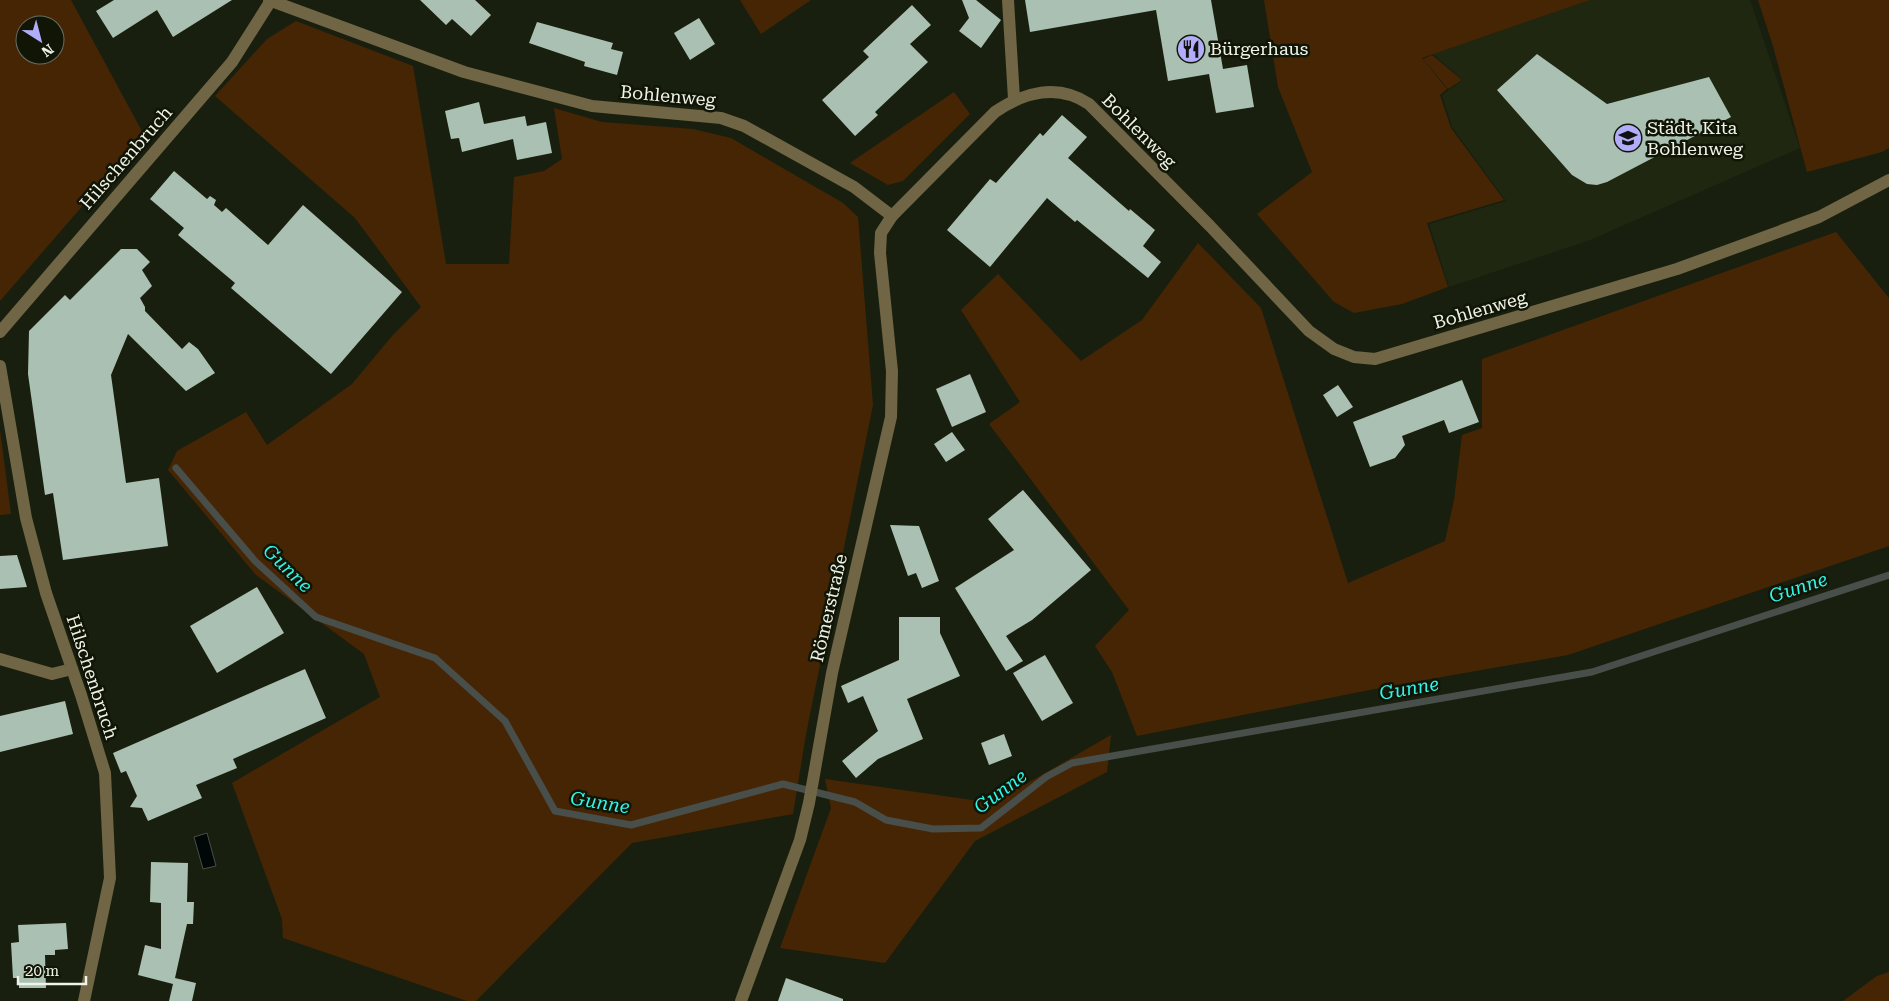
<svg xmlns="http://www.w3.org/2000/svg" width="1889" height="1001" viewBox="0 0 1889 1001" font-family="'Roboto Serif',serif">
<rect width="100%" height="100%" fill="#191f0e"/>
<path fill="#1f2710" d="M 1590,0 L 1750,0 L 1800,148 L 1590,240 L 1449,287 L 1429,224 L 1506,201 L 1452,127 L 1442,95 L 1463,80 L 1433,54 Z"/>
<g fill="#462505" fill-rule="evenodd">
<path d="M 0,0 L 71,0 L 144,135 L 0,301 ZM 25,25 L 55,25 L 55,55 L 25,55 Z"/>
<path d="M 740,0 L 811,0 L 761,34 Z"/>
<path d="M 1264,0 L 1590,0 L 1422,58 L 1447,89 L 1440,95 L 1451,128 L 1504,200 L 1427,223 L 1448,287 L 1402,304 L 1354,313 L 1334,302 L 1257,214 L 1312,172 L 1278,87 Z"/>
<path d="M 1758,0 L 1889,0 L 1889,148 L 1882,152 L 1807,172 L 1773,46 Z"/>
<path d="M 296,21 L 413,66 L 446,264 L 509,264 L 514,177 L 544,171 L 562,159 L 554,108 L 602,122 L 693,129 L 731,138 L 843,203 L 858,217 L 873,405 L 806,734 L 793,814 L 632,843 L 476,1001 L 467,1001 L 283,938 L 282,919 L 232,783 L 380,697 L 364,654 L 256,575 L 168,470 L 177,451 L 246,412 L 267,445 L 352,384 L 392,336 L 421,307 L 355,218 L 215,96 L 267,39 Z"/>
<path d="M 1432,55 L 1462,80 L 1448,89 L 1423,59 Z"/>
<path d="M 954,92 L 970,114 L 903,181 L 888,185 L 850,163 Z"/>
<path d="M 1836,232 L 1889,298 L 1889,546 L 1568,655 L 1390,686 L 1137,736 L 1112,672 L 1095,646 L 1129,610 L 989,424 L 1020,402 L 961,310 L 998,274 L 1081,361 L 1142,320 L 1198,243 L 1261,308 L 1348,583 L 1445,541 L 1454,500 L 1462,435 L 1482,428 L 1482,359 Z"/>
<path d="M 0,430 L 11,514 L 0,515 Z"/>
<path d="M 1111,735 L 1107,772 L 975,841 L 885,963 L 780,948 L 831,808 L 825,779 L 993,803 Z"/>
<path d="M 1889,972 L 1889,1001 L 1843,1001 L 1877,976 Z"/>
</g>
<path fill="#000807" stroke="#484e4a" d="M 207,833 L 216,866 L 203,869 L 194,837 Z"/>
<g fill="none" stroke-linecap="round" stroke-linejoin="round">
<path stroke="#484e4a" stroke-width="7" d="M 176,468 L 255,561 L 316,617 L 435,658 L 505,721 L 555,811 L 631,825 L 783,784 L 855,802 L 886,820 L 933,829 L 981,828 L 1046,777 L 1072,763 L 1592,672 L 1889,575"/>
</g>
<g fill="#aac0b2">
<path d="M 114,0 L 232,0 L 173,37 L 157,10 L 113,38 L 96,11 Z"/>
<path d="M 420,0 L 475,0 L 491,15 L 471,36 L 452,19 L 446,25 Z"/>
<path d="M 962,0 L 976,0 L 1001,20 L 981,48 L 959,31 L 969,18 Z"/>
<path d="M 1025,0 L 1211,0 L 1223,69 L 1247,65 L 1254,107 L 1216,113 L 1209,74 L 1168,81 L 1156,10 L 1030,32 Z"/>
<path d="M 912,5 L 931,25 L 910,44 L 928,62 L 875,112 L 878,115 L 855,136 L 822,100 L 869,57 L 863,51 Z"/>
<path d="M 699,18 L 715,44 L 690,60 L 674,33 Z"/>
<path d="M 537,22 L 613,43 L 611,49 L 623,52 L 617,75 L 584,66 L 585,62 L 529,43 Z"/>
<path d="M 1537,54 L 1607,104 L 1709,77 L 1731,117 L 1607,182 L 1597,185 L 1587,184 L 1572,175 L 1497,90 Z"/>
<path d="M 479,102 L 484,124 L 525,116 L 527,126 L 546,122 L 552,153 L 517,160 L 513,139 L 462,152 L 459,138 L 451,139 L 445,111 Z"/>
<path d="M 1062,115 L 1087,137 L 1068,158 L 1129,211 L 1130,209 L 1155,230 L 1143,246 L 1161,262 L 1148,278 L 1077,220 L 1075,222 L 1047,198 L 990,267 L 947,230 L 990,179 L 996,183 L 1040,133 L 1043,136 Z"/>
<path d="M 174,171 L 207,199 L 210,196 L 216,200 L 214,205 L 222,212 L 226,208 L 268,245 L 303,205 L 402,292 L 331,374 L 231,288 L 235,283 L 178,235 L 184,228 L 150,199 Z"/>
<path d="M 121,249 L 137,249 L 150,262 L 142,270 L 152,286 L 140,298 L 145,307 L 145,311 L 182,349 L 189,342 L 198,349 L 215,373 L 186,391 L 128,334 L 111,375 L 126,483 L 159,478 L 168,546 L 63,560 L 53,493 L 45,495 L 28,374 L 29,331 L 65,295 L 70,300 Z"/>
<path d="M 970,374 L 986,412 L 952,427 L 936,389 Z"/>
<path d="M 1462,380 L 1479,422 L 1449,433 L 1444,420 L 1402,436 L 1405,445 L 1395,458 L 1370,467 L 1353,422 Z"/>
<path d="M 1338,385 L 1353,407 L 1337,417 L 1323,395 Z"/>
<path d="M 952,432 L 965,450 L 946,462 L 934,444 Z"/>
<path d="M 1023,490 L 1091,570 L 1032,620 L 1006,636 L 1023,661 L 1006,671 L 955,588 L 1014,550 L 988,519 Z"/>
<path d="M 890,525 L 919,526 L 939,581 L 922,588 L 916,573 L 908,576 Z"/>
<path d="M 17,555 L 27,587 L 0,589 L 0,556 Z"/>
<path d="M 257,587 L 284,633 L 217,673 L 190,626 Z"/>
<path d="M 899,617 L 940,617 L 940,633 L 960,676 L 907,699 L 923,739 L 878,759 L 856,778 L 842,761 L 878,731 L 863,696 L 848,703 L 841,686 L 899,660 Z"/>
<path d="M 1045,655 L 1073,703 L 1042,721 L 1013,673 Z"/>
<path d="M 305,669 L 326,718 L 233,759 L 237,768 L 196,785 L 202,798 L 148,821 L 142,808 L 130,807 L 137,796 L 126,771 L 121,773 L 113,753 Z"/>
<path d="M 65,701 L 73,734 L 0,752 L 0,716 Z"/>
<path d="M 1004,734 L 1012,756 L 989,765 L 981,743 Z"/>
<path d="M 151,862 L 188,863 L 187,902 L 194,902 L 193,924 L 187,924 L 175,978 L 196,983 L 192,1001 L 169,1001 L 173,984 L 138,975 L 145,945 L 161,949 L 161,903 L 150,902 Z"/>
<path d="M 66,923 L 68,949 L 55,950 L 55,955 L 45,955 L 46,988 L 19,988 L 19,978 L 13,978 L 11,943 L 19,942 L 18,925 Z"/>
<path d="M 786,978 L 843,999 L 843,1001 L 778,1001 Z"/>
</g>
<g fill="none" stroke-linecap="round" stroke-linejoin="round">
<g stroke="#706544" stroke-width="12">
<path d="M 269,0 L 464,72 L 592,106 L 721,118 L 744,126 L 854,187 L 892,216"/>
<path d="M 1008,0 L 1014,99"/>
<path d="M 0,332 L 232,62 L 270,2"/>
<path d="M 0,366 L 26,518 L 46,593 L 81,695 L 105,773 L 110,878 L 84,1001"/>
<path d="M 0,659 L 52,674 L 72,669"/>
<path d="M 741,1001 L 800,840 L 809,803 L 832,673 L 891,417 L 892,371 L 880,253 L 881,233 L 892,216 L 995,112 C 1024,92 1058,83 1089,104 L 1210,226 L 1309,331 L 1334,349 L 1354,357 L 1375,359 L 1677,269 L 1819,217 L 1889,180"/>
</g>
</g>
<defs>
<symbol id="restaurant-disc" viewBox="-11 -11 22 22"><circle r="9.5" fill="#b2adf9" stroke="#101506"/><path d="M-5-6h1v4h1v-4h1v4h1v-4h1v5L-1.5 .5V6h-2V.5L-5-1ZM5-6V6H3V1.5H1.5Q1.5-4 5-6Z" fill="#111"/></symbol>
<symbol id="school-disc" viewBox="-11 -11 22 22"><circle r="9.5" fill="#b2adf9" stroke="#101506"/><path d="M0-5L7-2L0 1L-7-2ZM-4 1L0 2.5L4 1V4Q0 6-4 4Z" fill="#111"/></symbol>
</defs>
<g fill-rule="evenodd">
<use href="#restaurant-disc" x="1175" y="33" width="32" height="32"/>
<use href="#school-disc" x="1612" y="122" width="32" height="32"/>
</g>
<g text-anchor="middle" stroke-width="5" stroke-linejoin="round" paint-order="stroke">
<g font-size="18" fill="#eff3e8" stroke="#101506" text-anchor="start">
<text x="1210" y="55">Bürgerhaus</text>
<text x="1647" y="134">Städt. Kita<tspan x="1647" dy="21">Bohlenweg</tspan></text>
</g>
<g font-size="18" fill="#eff3e8" stroke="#101506">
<text transform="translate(668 96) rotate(5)" y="6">Bohlenweg</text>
<text transform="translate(1139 131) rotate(45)" y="6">Bohlenweg</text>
<text transform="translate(126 158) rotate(-49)" y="6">Hilschenbruch</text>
<text transform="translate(1480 310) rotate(-16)" y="6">Bohlenweg</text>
<text transform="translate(829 608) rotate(-77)" y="6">Römerstraße</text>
<text transform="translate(92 677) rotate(72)" y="6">Hilschenbruch</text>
</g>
<g font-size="19" font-style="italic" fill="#34f4ea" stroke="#101506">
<text transform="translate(288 568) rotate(44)" y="7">Gunne</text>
<text transform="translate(1798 587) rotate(-18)" y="7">Gunne</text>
<text transform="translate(1409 688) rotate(-10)" y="7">Gunne</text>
<text transform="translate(1000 791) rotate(-37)" y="7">Gunne</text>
<text transform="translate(600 802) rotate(9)" y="7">Gunne</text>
</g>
</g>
<g transform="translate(40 40) rotate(144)"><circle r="24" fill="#101506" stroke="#696e60"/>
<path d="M0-4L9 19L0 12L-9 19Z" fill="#b2adf9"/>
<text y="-8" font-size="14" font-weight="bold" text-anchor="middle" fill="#eff3e8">N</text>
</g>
<path d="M18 976v8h68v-8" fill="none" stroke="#eff3e8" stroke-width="2.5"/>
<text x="25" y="976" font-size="15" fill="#eff3e8" stroke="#101506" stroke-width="4" paint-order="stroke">20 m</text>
</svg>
